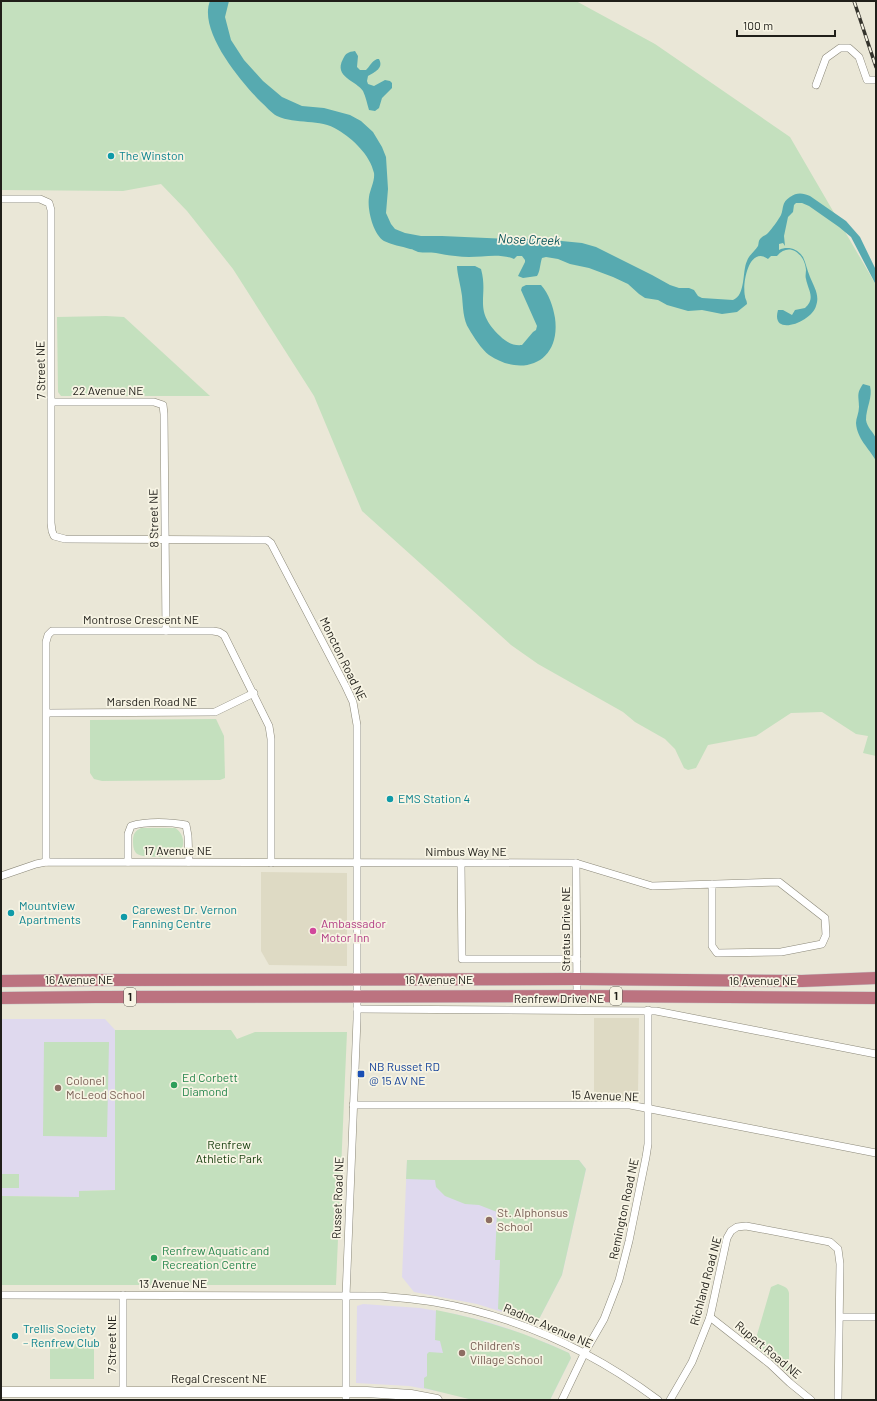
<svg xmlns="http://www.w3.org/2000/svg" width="877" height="1401" viewBox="0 0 877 1401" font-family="Barlow,sans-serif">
<rect width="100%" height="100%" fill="#eae7d7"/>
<g fill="#dedac4">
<path d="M 261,872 L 347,873 L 347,966 L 269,965 L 261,951 Z"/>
<path d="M 594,1018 L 639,1018 L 638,1096 L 635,1098 L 594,1099 Z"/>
</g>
<g fill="#dfd9ee">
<path d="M 1,1019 L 105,1019 L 115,1030 L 115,1190 L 80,1191 L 80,1197 L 1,1196 Z"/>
<path d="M 407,1160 L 579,1160 L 586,1169 L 562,1275 L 537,1323 L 477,1304 L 414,1292 L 402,1277 Z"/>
<path d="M 363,1304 L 420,1308 L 455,1314 L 485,1321 L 512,1330 L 549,1344 L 569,1353 L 571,1358 L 550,1400 L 473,1400 L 447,1393 L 409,1386 L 356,1383 L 357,1306 Z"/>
</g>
<g fill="#c4e0be">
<path d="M 1,1 L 576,1 L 655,44 L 790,137 L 876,285 L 876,756 L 863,753 L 868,736 L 856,734 L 822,712 L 791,713 L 756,736 L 708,745 L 696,768 L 688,770 L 684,768 L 675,749 L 665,739 L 635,722 L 623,712 L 538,664 L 511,645 L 362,511 L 314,396 L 233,269 L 187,211 L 161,184 L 123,191 L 1,190 Z"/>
<path d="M 106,316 L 124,317 L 210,396 L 61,396 L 58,392 L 57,317 Z"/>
<path d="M 216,719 L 224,736 L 225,778 L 220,780 L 102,781 L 94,779 L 90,773 L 90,720 Z"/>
<path d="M 141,828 L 175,828 C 186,834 186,851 175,856 C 166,856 142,859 136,853 C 133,849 133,845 133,841 C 133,834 135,831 141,828 Z"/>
<path d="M 115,1030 L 231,1030 L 237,1039 L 255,1032 L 347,1032 L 336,1285 L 1,1285 L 1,1196 L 79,1197 L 79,1191 L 115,1190 Z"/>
<path d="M 44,1042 L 109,1042 L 107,1137 L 43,1136 Z"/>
<path d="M 407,1160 L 579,1160 L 586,1169 L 562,1275 L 537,1323 L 498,1309 L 500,1260 L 495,1260 L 497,1212 L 479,1205 L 465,1204 L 445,1196 L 436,1187 L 435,1180 L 406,1179 Z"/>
<rect x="1" y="1174" width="18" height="14"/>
<path d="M 778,1284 C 783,1286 788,1287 789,1293 L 789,1374 L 754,1345 L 771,1287 Z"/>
<path d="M 436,1310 C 482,1319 526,1333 569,1353 L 571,1358 L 550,1400 L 473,1400 L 424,1388 L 424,1378 L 427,1376 L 427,1354 L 429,1352 L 443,1353 L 440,1341 L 435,1340 Z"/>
<rect x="50" y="1344" width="44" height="35"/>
</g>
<g fill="#57aab0">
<path d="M 210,1 L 229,1 L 225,17 L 231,40 L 244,60 L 263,81 L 282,97 L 302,106 L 324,108 L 350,115 L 361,121 L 373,132 L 382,147 L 386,157 L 388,189 L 386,213 L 391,224 L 395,229 L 405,233 L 421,236 L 442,236 L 509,239 L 541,239 L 582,243 L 596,247 L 652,275 L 670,285 L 679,288 L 689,288 L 694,290 L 698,296 L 702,298 L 733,300 C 746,295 742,271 747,261 C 749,255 755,251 758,246 C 759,243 758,241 761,238 C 763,236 766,235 768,233 C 771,230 779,219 781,215 C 784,208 781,203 790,197 C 797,192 803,193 810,196 L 846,221 L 860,237 L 876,270 L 876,285 L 851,237 L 839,227 L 809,206 L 802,203 L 796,203 L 794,205 L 793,212 L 788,217 L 784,236 L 785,246 L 783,243 L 779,244 L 779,250 C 787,246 797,248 803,257 C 806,263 807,270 810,277 C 814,287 820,295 816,306 C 812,322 770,338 778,310 L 783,310 L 792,315 L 795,310 L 805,308 C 816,298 808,290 806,279 C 805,276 806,273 806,270 C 805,254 789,241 777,256 L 771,256 L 768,259 C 749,245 742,284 745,296 C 745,299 747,300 747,304 L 737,312 L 722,314 L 702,310 L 688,311 L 667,305 L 658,300 L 645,298 L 639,294 L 628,284 L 613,277 L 589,268 L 570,264 L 558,259 L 546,257 L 542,258 C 540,264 540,272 537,276 L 523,278 L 518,276 L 525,262 L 525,260 L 522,256 L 517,256 L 514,259 C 500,253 483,257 469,257 C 458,257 447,255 436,253 C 430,252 424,253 418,252 C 415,251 413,249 410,249 C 401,246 392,245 384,241 C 373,234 367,209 369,197 C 370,189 375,181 374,173 C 370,155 353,139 338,130 C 320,118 296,125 277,116 C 271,113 266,106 261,102 C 241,82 198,31 210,1 Z"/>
<path d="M 355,51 L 358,56 L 357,67 L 360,70 L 366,70 C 370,66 372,61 377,59 L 379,59 C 384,68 375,72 368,76 L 367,81 L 368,84 L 374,86 L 385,80 L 390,81 L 392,83 L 392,88 L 382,98 L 379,108 L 375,111 L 369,110 C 367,104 366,97 363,91 C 357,81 333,77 343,59 C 346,53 348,52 355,51 Z"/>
<path d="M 457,266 L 475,266 L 481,269 C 489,298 472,309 500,336 C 506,342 513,346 522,345 L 533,332 L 536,330 L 537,326 L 521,290 L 522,287 L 526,285 L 541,285 C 549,294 553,306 555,318 C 561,362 523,378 489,355 C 482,350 473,336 469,329 C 463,320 463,306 462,296 C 461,287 457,273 457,266 Z"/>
<path d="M 863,384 L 870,386 C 873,397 866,408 866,420 C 867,428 874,432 876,439 C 877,445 876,455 876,461 C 869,448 857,439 856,423 C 856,418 859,413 859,407 C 859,396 856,394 863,384 Z"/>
</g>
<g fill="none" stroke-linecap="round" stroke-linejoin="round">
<defs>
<g id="street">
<path d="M 816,85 L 826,58 L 840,48 L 849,48 L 859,57 L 867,80 L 874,80"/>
<path d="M 1,199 L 40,199 L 49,203 L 51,210 L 51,523 L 52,531 L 54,536 L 65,539 L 261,540 L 267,540 L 271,543 L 346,687 L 353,702 L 357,725 L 357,1019 L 346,1296 L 346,1400"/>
<path d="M 52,402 L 154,402 L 163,405 L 164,414 L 166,631"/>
<path d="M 47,713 L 215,712 L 254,693"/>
<path d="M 46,862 L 46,642 L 48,635 L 52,631 L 213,631 L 219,632 L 224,635 L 269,726 L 271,739 L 271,863"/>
<path d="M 128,862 L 128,834 L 131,826 C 146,821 171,822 186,825 L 188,836 L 189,862"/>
<path d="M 461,863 L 462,959 L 577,959"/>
<path d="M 576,863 L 577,996"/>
<path d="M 1,876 L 36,864 L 46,862 L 576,863 L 652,886 L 779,882 L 825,918 L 826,935 L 822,944 L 781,952 L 717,953 L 712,946 L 712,884"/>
<path d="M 357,1009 L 656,1011 L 876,1054"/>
<path d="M 353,1105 L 630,1105 L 876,1153"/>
<path d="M 1,1295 L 380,1296 C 398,1298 416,1299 434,1302 C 517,1316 591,1350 658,1400"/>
<path d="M 710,1317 L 770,1364 L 790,1383 L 811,1400"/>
<path d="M 840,1317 L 876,1317"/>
<path d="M 123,1392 L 123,1295"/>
<path d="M 562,1400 L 585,1352 L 604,1319 L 619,1280 L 629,1241 L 646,1157 L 648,1144 L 648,1010"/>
<path d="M 670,1400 L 692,1362 L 710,1317 L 727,1238 L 731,1231 L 737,1227 L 746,1226 L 830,1242 L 838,1249 L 840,1264 L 838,1400"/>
</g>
<path id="secondary" d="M 1,1392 L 367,1392 L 411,1395 L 437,1400"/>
<g id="highway">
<path d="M 1,981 L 96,980 L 577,979 L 802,981 L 876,978"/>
<path d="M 1,998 L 95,997 L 577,996 L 876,998"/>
</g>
</defs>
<use href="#street" stroke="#8b8879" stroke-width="8"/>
<use href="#secondary" stroke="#8b8879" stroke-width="11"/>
<use href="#highway" stroke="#c9c9c8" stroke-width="13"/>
<use href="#street" stroke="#fff" stroke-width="7"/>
<use href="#secondary" stroke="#fff" stroke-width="10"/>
<use href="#highway" stroke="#bc7380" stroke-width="12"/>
<defs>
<path id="rail" d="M 854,1 L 876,67"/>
</defs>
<use href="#rail" stroke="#34332c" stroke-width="3.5"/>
<use href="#rail" stroke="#f7f4e4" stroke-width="2" stroke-dasharray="6" stroke-linecap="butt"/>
</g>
<g fill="#0f9aa8" stroke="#f7f4e4" stroke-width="1.5">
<circle cx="111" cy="156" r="4"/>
<circle cx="390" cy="799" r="4"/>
<circle cx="11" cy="913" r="4"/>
<circle cx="124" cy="917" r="4"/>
<circle cx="15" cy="1336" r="4"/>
</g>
<circle fill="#d1479c" stroke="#f7f4e4" stroke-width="1.5" cx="313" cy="931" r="4"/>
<rect fill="#1a4fb4" stroke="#f7f4e4" stroke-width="1.5" x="357" y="1070" width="8" height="8" rx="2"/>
<g fill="#2e9e5b" stroke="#f7f4e4" stroke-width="1.5">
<circle cx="174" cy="1085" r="4"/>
<circle cx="154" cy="1258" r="4"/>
</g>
<g fill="#8d6e63" stroke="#f7f4e4" stroke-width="1.5">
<circle cx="58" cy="1088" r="4"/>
<circle cx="489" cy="1220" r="4"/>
<circle cx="462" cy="1353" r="4"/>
</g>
<g text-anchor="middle" stroke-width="3.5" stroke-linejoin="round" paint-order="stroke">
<g fill="#f7f4e4" stroke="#605f56" stroke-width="1">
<rect x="610" y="987" width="12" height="18" rx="3"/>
<rect x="124" y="988" width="12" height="18" rx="3"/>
</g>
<g font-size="11" font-weight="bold" fill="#201f19">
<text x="616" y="1000">1</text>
<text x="130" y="1001">1</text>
</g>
<g font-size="12" fill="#0d838f" stroke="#f7f4e4" text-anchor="start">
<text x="119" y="160">The Winston</text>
<text x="398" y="803">EMS Station 4</text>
<text x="19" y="910">Mountview<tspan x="19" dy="14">Apartments</tspan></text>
<text x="132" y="914">Carewest Dr. Vernon<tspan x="132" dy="14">Fanning Centre</tspan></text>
<text x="23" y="1333">Trellis Society<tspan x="23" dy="14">– Renfrew Club</tspan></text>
</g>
<g font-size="12" fill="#201f19" stroke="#f7f4e4">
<text transform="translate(41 370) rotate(-91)" y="4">7 Street NE</text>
<text x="108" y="395">22 Avenue NE</text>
<text transform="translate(154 518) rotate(-91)" y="4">8 Street NE</text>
<text x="141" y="624">Montrose Crescent NE</text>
<text transform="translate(343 659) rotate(64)" y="4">Moncton Road NE</text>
<text x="152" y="706">Marsden Road NE</text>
<text x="178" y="855">17 Avenue NE</text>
<text x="466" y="856">Nimbus Way NE</text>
<text transform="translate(566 929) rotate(-90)" y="4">Stratus Drive NE</text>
<text x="79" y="984">16 Avenue NE</text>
<text x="439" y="984">16 Avenue NE</text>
<text x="763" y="985">16 Avenue NE</text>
<text x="559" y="1003">Renfrew Drive NE</text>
<text transform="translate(605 1096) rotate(2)" y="4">15 Avenue NE</text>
<text transform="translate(338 1198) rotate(-88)" y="4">Russet Road NE</text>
<text transform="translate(624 1209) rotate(-78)" y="4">Remington Road NE</text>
<text transform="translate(706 1281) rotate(-75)" y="4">Richland Road NE</text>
<text x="173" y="1288">13 Avenue NE</text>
<text transform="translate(548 1326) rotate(23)" y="4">Radnor Avenue NE</text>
<text transform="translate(112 1344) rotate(-90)" y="4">7 Street NE</text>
<text transform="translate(768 1350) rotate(40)" y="4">Rupert Road NE</text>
<text x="219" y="1383">Regal Crescent NE</text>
</g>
<g font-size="12" fill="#b23c85" stroke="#f7f4e4" text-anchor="start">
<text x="321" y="928">Ambassador<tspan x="321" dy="14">Motor Inn</tspan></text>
</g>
<g font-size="12" fill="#164399" stroke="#f7f4e4" text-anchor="start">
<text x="369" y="1071">NB Russet RD<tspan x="369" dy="14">@ 15 AV NE</tspan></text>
</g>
<g font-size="12" fill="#27864d" stroke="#f7f4e4" text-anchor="start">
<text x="182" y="1082">Ed Corbett<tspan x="182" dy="14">Diamond</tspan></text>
<text x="162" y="1255">Renfrew Aquatic and<tspan x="162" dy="14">Recreation Centre</tspan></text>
</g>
<g font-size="12" fill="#785e54" stroke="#f7f4e4" text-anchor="start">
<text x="66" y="1085">Colonel<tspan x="66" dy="14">McLeod School</tspan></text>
<text x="497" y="1217">St. Alphonsus<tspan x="497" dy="14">School</tspan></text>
<text x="470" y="1350">Children's<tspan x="470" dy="14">Village School</tspan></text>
</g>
<g font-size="12" fill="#143c0b" stroke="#f7f4e4">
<text x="229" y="1149">Renfrew<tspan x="229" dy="14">Athletic Park</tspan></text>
</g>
<g font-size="13" font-style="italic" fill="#065358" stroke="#f7f4e4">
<text transform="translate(529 239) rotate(2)" y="5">Nose Creek</text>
</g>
</g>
<rect width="877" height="1401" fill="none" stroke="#201f19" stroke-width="4"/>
<path d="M737 30v6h98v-6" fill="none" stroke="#201f19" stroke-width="2"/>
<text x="743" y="30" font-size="12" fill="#201f19" stroke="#f7f4e4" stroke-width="3" paint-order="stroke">100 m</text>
</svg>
